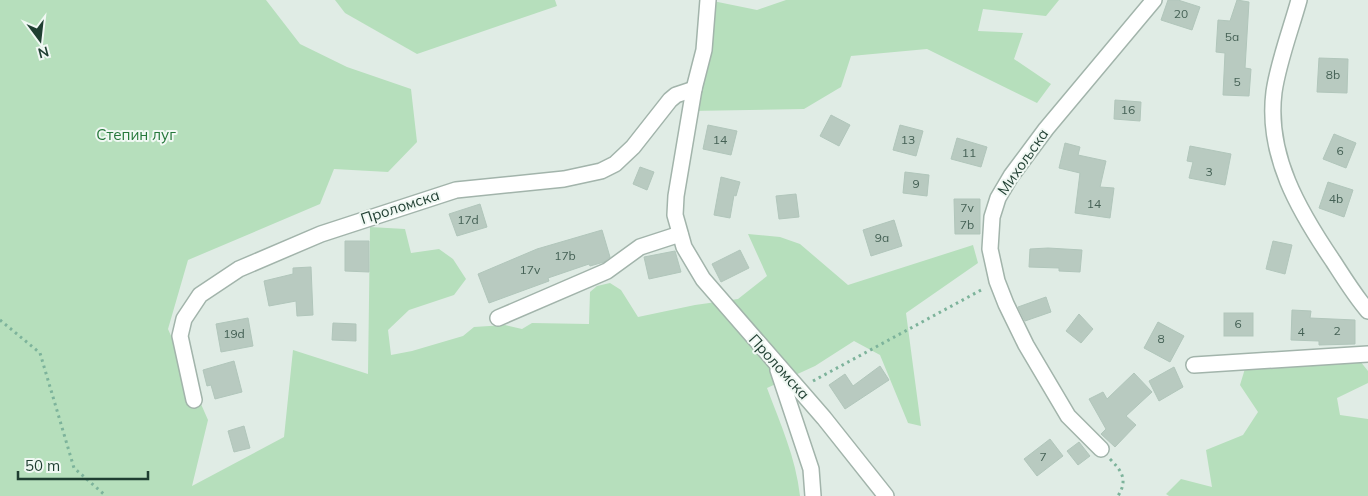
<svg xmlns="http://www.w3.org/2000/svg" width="1368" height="496" viewBox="0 0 1368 496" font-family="Mulish,sans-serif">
<rect width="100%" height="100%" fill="#e0ece5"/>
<g fill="#b6dfbc">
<path d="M 0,0 L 266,0 L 300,44 L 347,67 L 411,89 L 417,142 L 388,172 L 334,169 L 320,204 L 188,260 L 168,329 L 208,420 L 192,486 L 284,437 L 293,350 L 368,374 L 370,227 L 405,229 L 411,253 L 439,249 L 453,259 L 466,279 L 454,295 L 409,310 L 388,330 L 391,355 L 412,351 L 463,336 L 474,327 L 505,325 L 522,329 L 532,323 L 589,324 L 590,292 L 597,286 L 610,283 L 621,290 L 638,317 L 695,305 L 738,299 L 767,276 L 748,234 L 780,237 L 800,244 L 848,285 L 973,245 L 978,263 L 906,313 L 921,426 L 908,423 L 880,355 L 854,341 L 815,366 L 767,388 C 780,423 796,458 800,496 L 0,496 Z"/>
<path d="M 335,0 L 555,0 L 557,6 L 417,54 L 345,13 Z"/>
<path d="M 708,0 L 757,10 L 786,0 L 1059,0 L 1046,16 L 983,9 L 978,31 L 1023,33 L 1014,59 L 1051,84 L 1037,103 L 927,49 L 851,56 L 841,87 L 804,109 L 690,111 Z"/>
<path d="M 1356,356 L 1368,371 L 1368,383 L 1337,398 L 1340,415 L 1368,419 L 1368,496 L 1169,496 L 1166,494 L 1181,479 L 1212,487 L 1206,450 L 1243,435 L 1258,412 L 1240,385 L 1247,362 Z"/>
</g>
<g fill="#b8cac0" stroke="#b1c6bb">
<path d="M 1168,0 L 1178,0 L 1200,7 L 1192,30 L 1161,20 Z"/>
<path d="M 1237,0 L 1249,2 L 1245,68 L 1251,69 L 1249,96 L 1223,95 L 1225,53 L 1216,52 L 1218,20 L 1230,21 Z"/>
<path d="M 1319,58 L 1348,59 L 1347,93 L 1317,92 Z"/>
<path d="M 1115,100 L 1141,102 L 1140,121 L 1114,119 Z"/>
<path d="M 831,115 L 850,125 L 839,146 L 820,136 Z"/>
<path d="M 708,125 L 737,131 L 731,155 L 703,149 Z"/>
<path d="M 900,125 L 923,131 L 916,156 L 893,150 Z"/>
<path d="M 1334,134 L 1356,143 L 1346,168 L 1323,159 Z"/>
<path d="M 957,138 L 987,147 L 981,167 L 951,159 Z"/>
<path d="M 1065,143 L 1080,147 L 1078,155 L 1106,161 L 1100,187 L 1114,188 L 1110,218 L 1075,213 L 1080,173 L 1059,168 Z"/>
<path d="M 1190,146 L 1231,154 L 1225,185 L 1189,178 L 1193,162 L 1187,161 Z"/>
<path d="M 640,167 L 654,172 L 647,190 L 633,184 Z"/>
<path d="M 905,172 L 929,175 L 927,196 L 903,193 Z"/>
<path d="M 721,177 L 740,182 L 736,196 L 734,195 L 730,218 L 714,215 Z"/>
<path d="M 1328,182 L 1353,190 L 1344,217 L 1319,208 Z"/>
<path d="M 796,194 L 799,217 L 779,219 L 776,196 Z"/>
<path d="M 954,199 L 980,199 L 980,234 L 955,234 Z"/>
<path d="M 480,204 L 487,227 L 457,236 L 449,214 Z"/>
<path d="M 894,220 L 902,246 L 871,256 L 863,230 Z"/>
<path d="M 602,230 L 610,257 L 604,262 L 590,266 L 589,264 L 548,278 L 549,281 L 489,303 L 478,274 L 537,249 Z"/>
<path d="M 345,241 L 369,241 L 369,272 L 345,271 Z"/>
<path d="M 1273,241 L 1292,245 L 1285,274 L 1266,269 Z"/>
<path d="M 1048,248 L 1082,250 L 1080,272 L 1059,271 L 1059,268 L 1029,267 L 1030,249 Z"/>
<path d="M 740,250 L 749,268 L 721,282 L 712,264 Z"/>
<path d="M 675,251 L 681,272 L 649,279 L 644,257 Z"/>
<path d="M 311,267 L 313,315 L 297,316 L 296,301 L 269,306 L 264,281 L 293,274 L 293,268 Z"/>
<path d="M 1046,297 L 1051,312 L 1025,321 L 1018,307 Z"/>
<path d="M 1292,310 L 1311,311 L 1310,318 L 1355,320 L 1355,344 L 1319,345 L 1319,341 L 1291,340 Z"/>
<rect x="1224" y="313" width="29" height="23"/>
<path d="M 1079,314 L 1093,329 L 1081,343 L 1066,331 Z"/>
<path d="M 248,318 L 253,346 L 221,352 L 216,324 Z"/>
<path d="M 1158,322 L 1184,336 L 1170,362 L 1144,348 Z"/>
<path d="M 333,323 L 356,324 L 356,341 L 332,340 Z"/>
<path d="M 234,361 L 242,392 L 215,399 L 211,385 L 207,386 L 203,370 Z"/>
<path d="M 880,366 L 889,380 L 845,409 L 829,385 L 845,374 L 853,386 Z"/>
<path d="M 1174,367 L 1183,387 L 1159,401 L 1149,381 Z"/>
<path d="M 1134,373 L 1152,392 L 1126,416 L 1136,425 L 1115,447 L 1101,434 L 1106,429 L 1089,399 L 1103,392 L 1107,399 Z"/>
<path d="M 244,426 L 250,448 L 234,452 L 228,431 Z"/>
<path d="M 1050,439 L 1063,456 L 1037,476 L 1024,459 Z"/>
<path d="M 1079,442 L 1090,456 L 1078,465 L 1067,451 Z"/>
</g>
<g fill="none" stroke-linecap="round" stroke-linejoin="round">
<defs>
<g id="minor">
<path d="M 708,0 L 704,50 L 694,89 L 676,196 L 675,215 L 684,247 L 703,279 L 824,418 L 886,496"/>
<path d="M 1299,0 C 1291,29 1278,63 1274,92 C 1266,155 1299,211 1333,261 C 1344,278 1355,296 1368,311"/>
<path d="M 498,318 L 607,271 L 640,247 L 680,234"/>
<path d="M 1194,365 L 1368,354"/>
<path d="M 778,370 L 811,469 L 813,496"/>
<path d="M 194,400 L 180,336 L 184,319 L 200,295 L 239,269 L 321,234 L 456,190 L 564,179 L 601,171 L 615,164 L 633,147 L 670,100 L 676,95 L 694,89"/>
<path d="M 1101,449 L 1068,416 L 1026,345 L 1006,304 L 997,281 L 990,249 L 992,217 L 998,198 L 1011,176 L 1046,129 L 1154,0"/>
</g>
</defs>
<use href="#minor" stroke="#a2b4ab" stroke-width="18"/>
<g stroke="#7db39b" stroke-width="3" stroke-dasharray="2.5 4" stroke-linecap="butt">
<path d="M 0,320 L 40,353 L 74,468 L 106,496"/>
<path d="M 813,381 L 983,289"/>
<path d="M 1110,459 C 1122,471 1128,480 1118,496"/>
</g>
<use href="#minor" stroke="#fff" stroke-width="15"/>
</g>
<g text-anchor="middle" stroke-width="4" stroke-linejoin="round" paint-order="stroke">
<g font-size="12" fill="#456155">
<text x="1181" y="18">20</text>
<text x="1232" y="41">5a</text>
<text x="1333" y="79">8b</text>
<text x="1237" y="86">5</text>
<text x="1128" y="114">16</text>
<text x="720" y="144">14</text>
<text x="908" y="144">13</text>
<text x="1340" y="155">6</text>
<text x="969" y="157">11</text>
<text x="1209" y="176">3</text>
<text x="916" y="188">9</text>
<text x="1336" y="203">4b</text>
<text x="1094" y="208">14</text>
<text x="967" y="212">7v</text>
<text x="468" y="224">17d</text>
<text x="967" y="229">7b</text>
<text x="882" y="242">9a</text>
<text x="565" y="260">17b</text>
<text x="530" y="274">17v</text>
<text x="1238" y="328">6</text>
<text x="1337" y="335">2</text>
<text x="1301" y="336">4</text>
<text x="234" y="338">19d</text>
<text x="1161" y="343">8</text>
<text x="1043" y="461">7</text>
</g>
<g font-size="15" fill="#26783b" stroke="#f0f8f3">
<text x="136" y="140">Степин луг</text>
</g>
<g font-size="15" fill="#1f3e31" stroke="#f0f8f3">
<text transform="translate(1023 162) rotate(-55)" y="5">Михољска</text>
<text transform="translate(400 207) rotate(-18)" y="5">Проломска</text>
<text transform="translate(779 367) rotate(48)" y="5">Проломска</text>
</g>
</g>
<g transform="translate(40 40) rotate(165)" stroke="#f0f8f3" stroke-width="4" paint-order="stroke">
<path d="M0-4L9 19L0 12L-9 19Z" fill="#1f3e31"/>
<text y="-8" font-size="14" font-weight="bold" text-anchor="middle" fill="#1f3e31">N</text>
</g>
<path d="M18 471v8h130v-8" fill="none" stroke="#1f3e31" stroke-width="2.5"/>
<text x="25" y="471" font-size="15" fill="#1f3e31" stroke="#f0f8f3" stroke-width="4" paint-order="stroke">50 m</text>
</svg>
